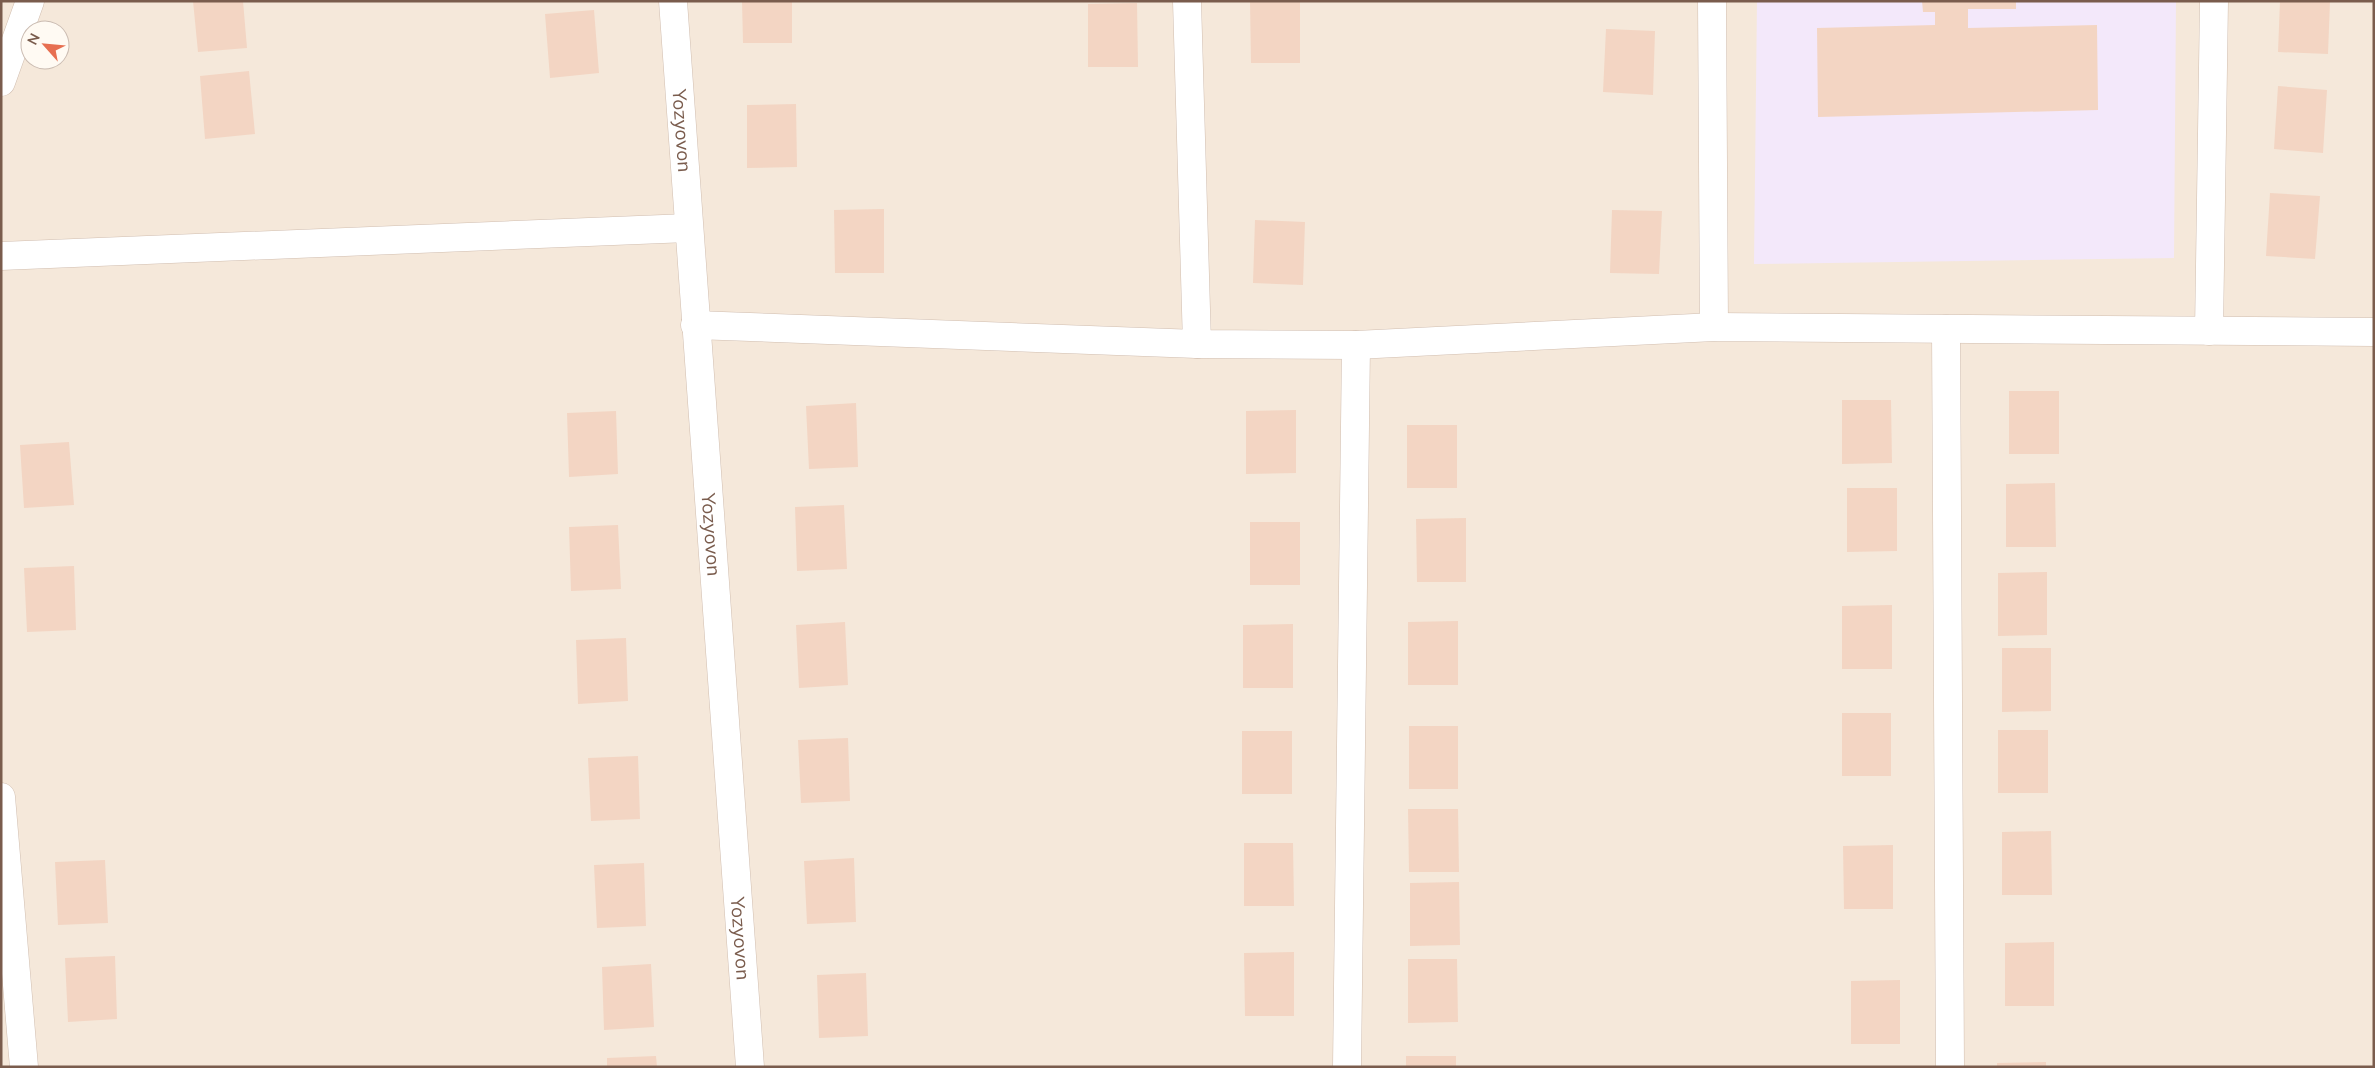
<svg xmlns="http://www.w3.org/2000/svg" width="2375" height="1068" viewBox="0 0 2375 1068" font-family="Mulish,sans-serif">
<rect width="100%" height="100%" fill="#fdf6ec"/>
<path fill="#f5e8da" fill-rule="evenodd" d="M 1,1 L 2374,1 L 2374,1067 L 1,1067 ZM 30,30 L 60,30 L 60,60 L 30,60 Z"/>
<path fill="#f3e8fa" d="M 1757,1 L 2176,1 L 2174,258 L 1754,264 Z"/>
<g fill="#f3d5c3">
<path d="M 193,1 L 243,1 L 247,48 L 198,52 Z"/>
<path d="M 742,1 L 792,1 L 792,43 L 743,43 Z"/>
<path d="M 1250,1 L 1300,1 L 1300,63 L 1251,63 Z"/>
<path d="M 1922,1 L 2016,1 L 2016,9 L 1968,9 L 1968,28 L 2097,25 L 2098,110 L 1818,117 L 1817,28 L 1935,25 L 1935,12 L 1923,12 Z"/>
<path d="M 2280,1 L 2330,1 L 2328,54 L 2278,52 Z"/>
<path d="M 1137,3 L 1138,67 L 1088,67 L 1088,4 Z"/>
<path d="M 594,10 L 599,73 L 550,78 L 545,14 Z"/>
<path d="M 1606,29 L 1655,31 L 1653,95 L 1603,92 Z"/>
<path d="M 249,71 L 255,134 L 205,139 L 200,76 Z"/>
<path d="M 2278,86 L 2327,90 L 2323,153 L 2274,149 Z"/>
<path d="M 796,104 L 797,167 L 747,168 L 747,105 Z"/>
<path d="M 2270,193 L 2320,196 L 2315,259 L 2266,256 Z"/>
<path d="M 884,209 L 884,273 L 835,273 L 834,210 Z"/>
<path d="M 1612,210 L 1662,211 L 1659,274 L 1610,273 Z"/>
<path d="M 1255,220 L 1305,222 L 1303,285 L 1253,283 Z"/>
<rect x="2009" y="391" width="50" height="63"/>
<path d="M 1842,400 L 1891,400 L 1892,463 L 1842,464 Z"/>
<path d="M 856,403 L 858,467 L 809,469 L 806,406 Z"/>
<path d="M 1296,410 L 1296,473 L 1246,474 L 1246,411 Z"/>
<path d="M 616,411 L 618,474 L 569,477 L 567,413 Z"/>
<rect x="1407" y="425" width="50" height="63"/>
<path d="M 69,442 L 74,505 L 24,508 L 20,445 Z"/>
<path d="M 2055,483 L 2056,547 L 2006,547 L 2006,484 Z"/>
<path d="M 1847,488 L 1897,488 L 1897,551 L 1847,552 Z"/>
<path d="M 844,505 L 847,569 L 797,571 L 795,507 Z"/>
<path d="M 1466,518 L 1466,582 L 1417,582 L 1416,519 Z"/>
<rect x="1250" y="522" width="50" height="63"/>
<path d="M 618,525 L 621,589 L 571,591 L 569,527 Z"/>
<path d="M 74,566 L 76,630 L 27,632 L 24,568 Z"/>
<path d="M 2047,572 L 2047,635 L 1998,636 L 1998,573 Z"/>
<path d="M 1892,605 L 1892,669 L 1842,669 L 1842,606 Z"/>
<path d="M 1458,621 L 1458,685 L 1408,685 L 1408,622 Z"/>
<path d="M 845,622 L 848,685 L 799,688 L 796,625 Z"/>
<path d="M 1293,624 L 1293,688 L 1243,688 L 1243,625 Z"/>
<path d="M 626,638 L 628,701 L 578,704 L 576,640 Z"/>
<path d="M 2002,648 L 2051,648 L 2051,711 L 2002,712 Z"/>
<rect x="1842" y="713" width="49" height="63"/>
<rect x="1409" y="726" width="49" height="63"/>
<rect x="1998" y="730" width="50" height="63"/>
<rect x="1242" y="731" width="50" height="63"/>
<path d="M 848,738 L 850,801 L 801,803 L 798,740 Z"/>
<path d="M 638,756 L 640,819 L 591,821 L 588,758 Z"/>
<path d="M 1408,809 L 1458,809 L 1459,872 L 1409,872 Z"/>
<path d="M 2051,831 L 2052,895 L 2002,895 L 2002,832 Z"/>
<path d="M 1244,843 L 1293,843 L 1294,906 L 1244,906 Z"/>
<path d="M 1893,845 L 1893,909 L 1844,909 L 1843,846 Z"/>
<path d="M 854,858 L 856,922 L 807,924 L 804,861 Z"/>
<path d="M 105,860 L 108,923 L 58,925 L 55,862 Z"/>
<path d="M 644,863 L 646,926 L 597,928 L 594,865 Z"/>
<path d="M 1459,882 L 1460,945 L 1410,946 L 1410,883 Z"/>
<path d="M 2054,942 L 2054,1006 L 2005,1006 L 2005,943 Z"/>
<path d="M 1294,952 L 1294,1016 L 1245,1016 L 1244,953 Z"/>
<path d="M 115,956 L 117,1019 L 68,1022 L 65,958 Z"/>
<path d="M 1408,959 L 1457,959 L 1458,1022 L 1408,1023 Z"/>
<path d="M 651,964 L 654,1027 L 604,1030 L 602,967 Z"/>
<path d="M 866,973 L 868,1036 L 819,1038 L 817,975 Z"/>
<path d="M 1900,980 L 1900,1044 L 1851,1044 L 1851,981 Z"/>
<path d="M 656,1056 L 657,1067 L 607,1067 L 607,1058 Z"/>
<rect x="1406" y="1056" width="50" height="11"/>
<path d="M 2046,1062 L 2046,1067 L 1997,1067 L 1997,1063 Z"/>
</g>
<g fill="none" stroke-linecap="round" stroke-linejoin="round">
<defs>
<g id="minor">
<path id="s1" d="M 673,1 L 750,1067"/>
<path d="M 1187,1 L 1197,344"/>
<path d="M 1712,1 L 1714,327"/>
<path d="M 1,82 L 30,1"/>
<path d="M 1,256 L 688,228"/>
<path d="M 695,325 L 1197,344 L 1356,345 L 1714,327 L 2374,332"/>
<path d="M 1946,329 L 1950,1067"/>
<path d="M 2209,331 L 2214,1"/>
<path d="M 1,797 L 24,1067"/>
<path d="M 1347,1067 L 1356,345"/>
</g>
</defs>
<use href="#minor" stroke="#d1beb0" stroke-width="29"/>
<use href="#minor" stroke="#fff" stroke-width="28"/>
</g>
<g text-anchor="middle" stroke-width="4.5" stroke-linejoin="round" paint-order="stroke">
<g font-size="19" fill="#7a5c4d" stroke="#fffaf3">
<text dy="7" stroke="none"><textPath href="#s1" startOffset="130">Yozyovon</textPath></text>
<text dy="7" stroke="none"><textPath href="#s1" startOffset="535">Yozyovon</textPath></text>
<text dy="7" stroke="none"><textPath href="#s1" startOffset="940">Yozyovon</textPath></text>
</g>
</g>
<rect width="2375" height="1068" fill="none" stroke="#7a5c4d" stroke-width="5"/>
<g transform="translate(45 45) rotate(297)"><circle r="24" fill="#fffaf3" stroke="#cabbb1"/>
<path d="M0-4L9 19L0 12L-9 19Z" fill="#e76f51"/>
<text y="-8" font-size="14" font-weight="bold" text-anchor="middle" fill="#7a5c4d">N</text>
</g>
</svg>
